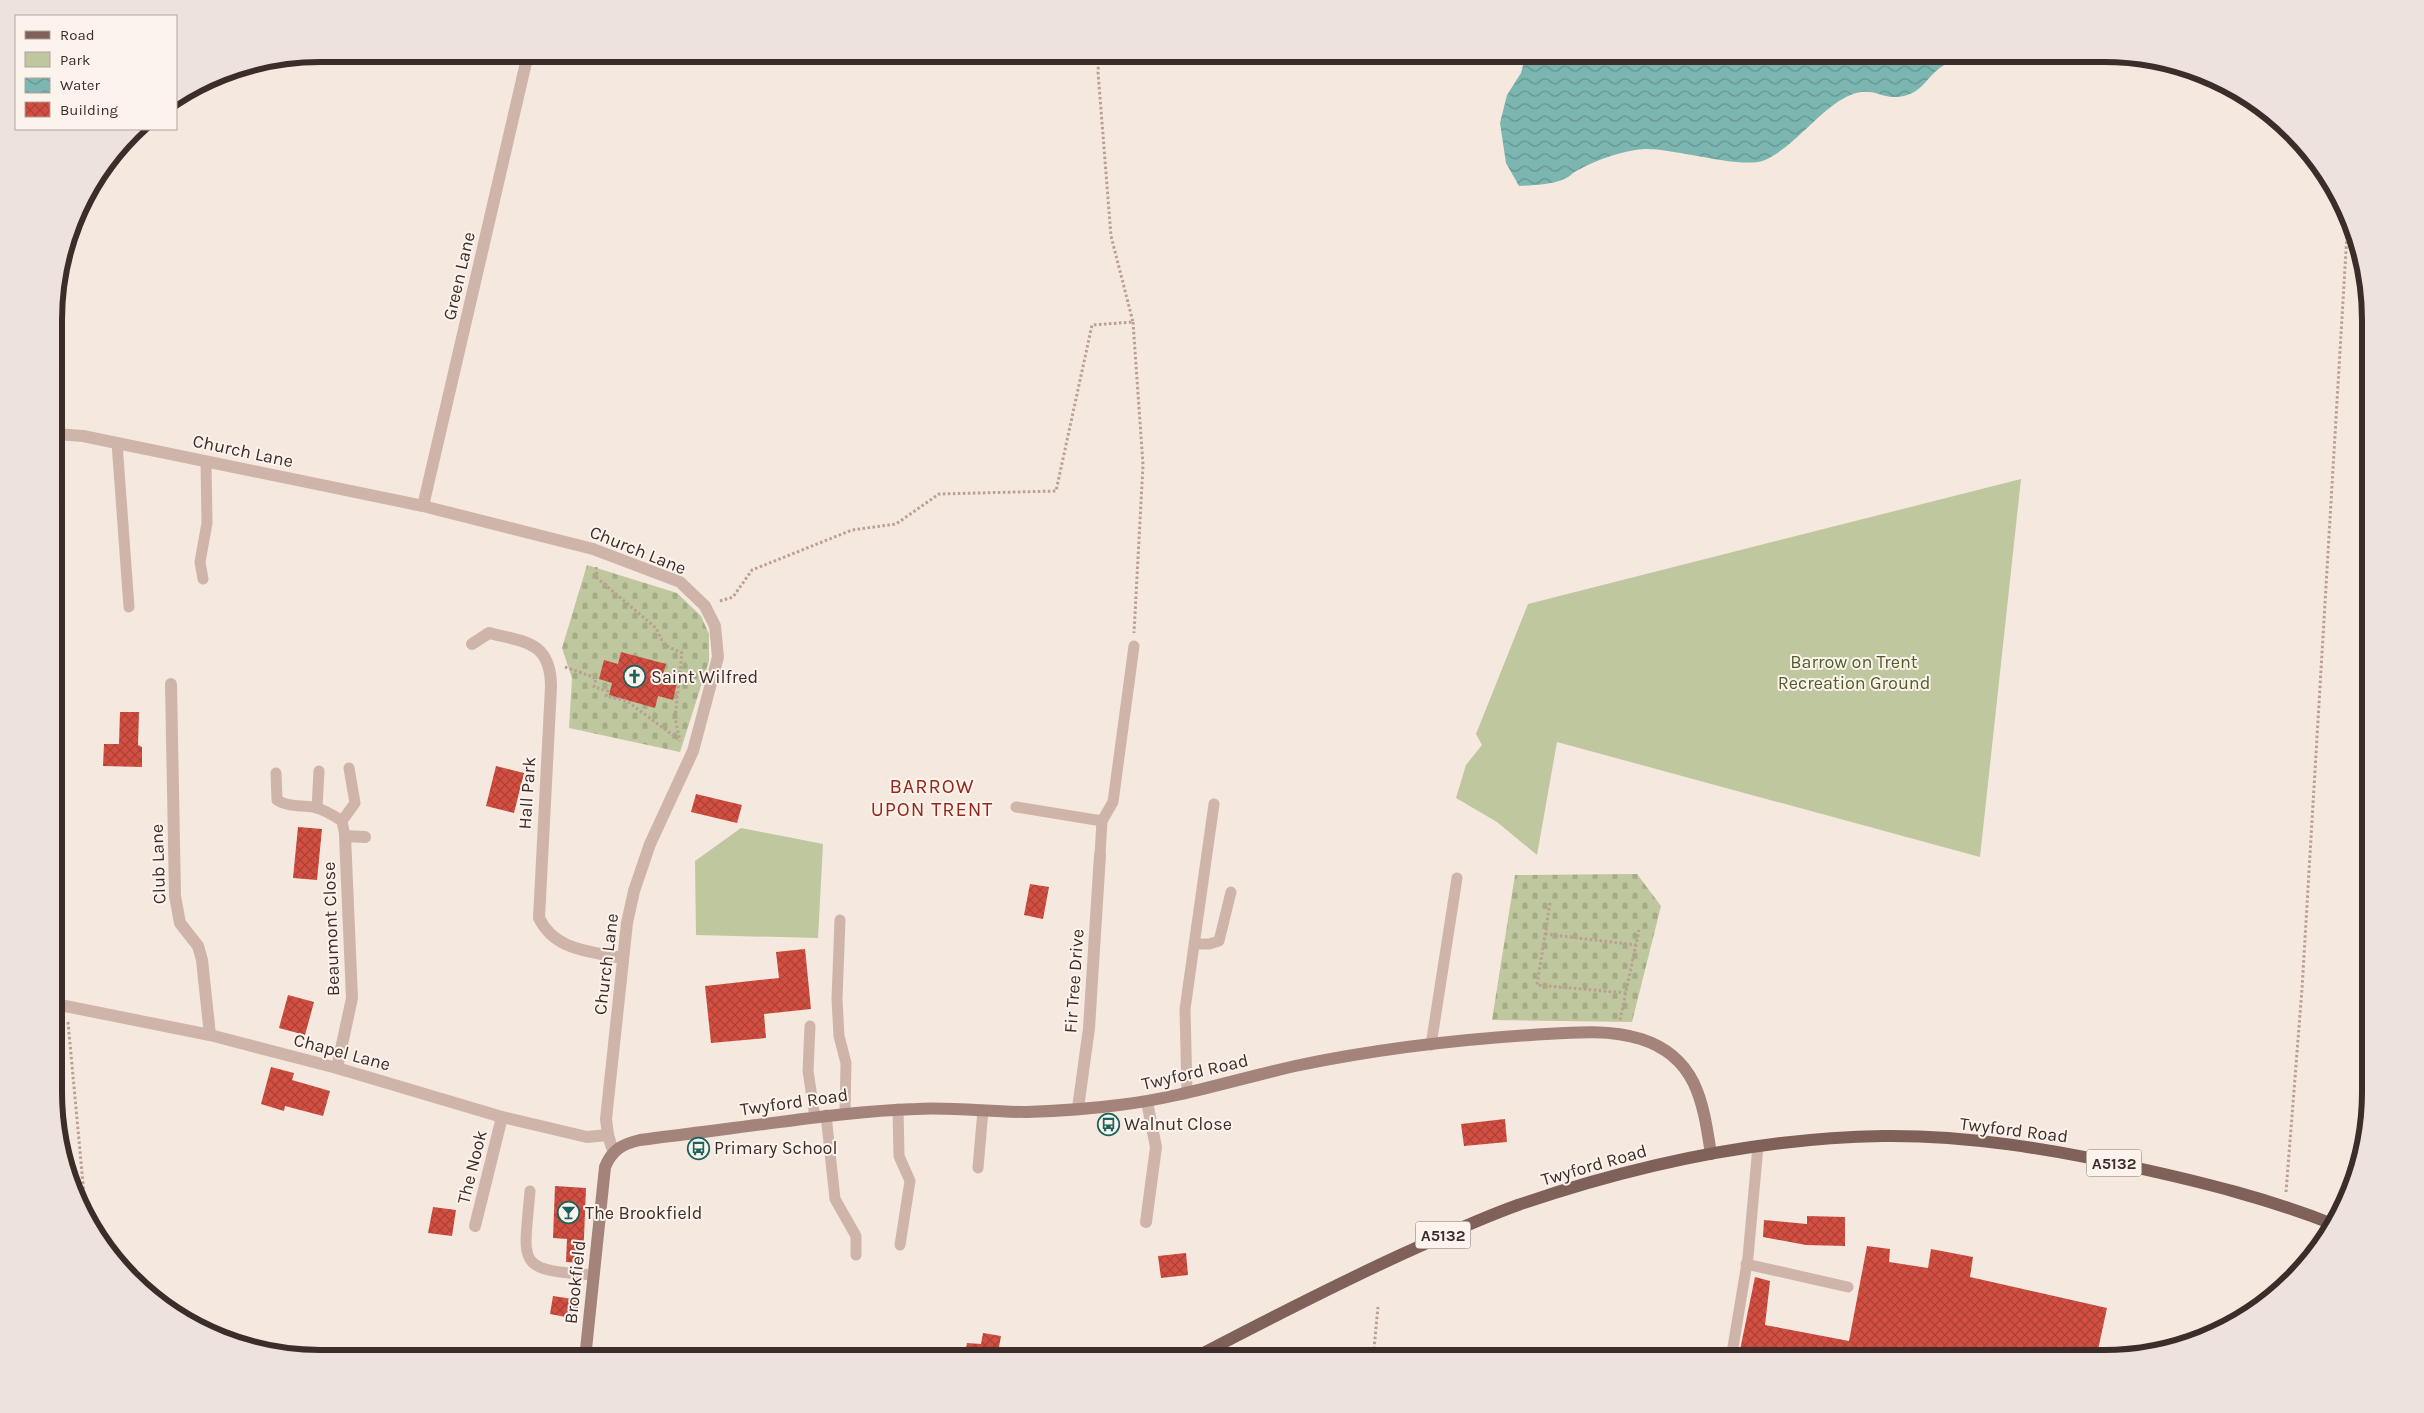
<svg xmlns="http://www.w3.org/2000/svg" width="2424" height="1413" viewBox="0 0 2424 1413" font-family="Karla,sans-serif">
<defs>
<pattern id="cemetery-stones" width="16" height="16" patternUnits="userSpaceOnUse" patternTransform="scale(1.25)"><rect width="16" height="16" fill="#bec79d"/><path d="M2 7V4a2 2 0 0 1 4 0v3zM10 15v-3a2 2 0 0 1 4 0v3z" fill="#a4ab87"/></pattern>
<pattern id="water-waves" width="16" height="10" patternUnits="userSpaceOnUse" patternTransform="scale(1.25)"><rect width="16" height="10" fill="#7bb6b0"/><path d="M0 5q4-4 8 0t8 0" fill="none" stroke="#66948f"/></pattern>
<pattern id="building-cross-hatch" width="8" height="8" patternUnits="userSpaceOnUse" patternTransform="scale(1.25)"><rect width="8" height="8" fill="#d24f41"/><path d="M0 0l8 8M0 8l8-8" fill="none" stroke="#ac4237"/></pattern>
</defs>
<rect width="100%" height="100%" fill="#f5e8df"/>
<g fill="#bec79d">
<path d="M 2021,479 L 1980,857 L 1557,742 L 1537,855 L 1497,822 L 1456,798 L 1466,765 L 1482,745 L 1476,734 L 1528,604 Z"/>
<path d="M 741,828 L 823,844 L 818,938 L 696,935 L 695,861 Z"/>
</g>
<g fill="url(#cemetery-stones)">
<path d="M 587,565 L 677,593 L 701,616 L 709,634 L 709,661 L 680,752 L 569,728 L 572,678 L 562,648 Z"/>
<path d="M 1637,874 L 1661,906 L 1632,1022 L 1492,1020 L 1515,875 Z"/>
</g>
<path fill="url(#water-waves)" d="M 1526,54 L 1969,54 C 1958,57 1945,63 1936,71 C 1926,80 1921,91 1907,95 C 1880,104 1874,79 1839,101 C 1813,118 1793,147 1765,160 C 1743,170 1674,148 1645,149 C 1624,150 1599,159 1580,169 C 1574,171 1570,177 1564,179 C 1551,185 1533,185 1519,186 L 1506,163 L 1500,123 L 1507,95 L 1521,73 Z"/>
<g fill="url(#building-cross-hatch)">
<path d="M 621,652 L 666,664 L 663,675 L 678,679 L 673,700 L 658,696 L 655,708 L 609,695 L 612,683 L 599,679 L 604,660 L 618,664 Z"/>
<path d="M 120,712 L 139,712 L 138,745 L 142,747 L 142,767 L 103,766 L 104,744 L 119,744 Z"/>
<path d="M 496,766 L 524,773 L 514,813 L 486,806 Z"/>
<path d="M 696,794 L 742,805 L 737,823 L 691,812 Z"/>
<path d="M 298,827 L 322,829 L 317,880 L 293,878 Z"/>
<path d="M 1030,884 L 1049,887 L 1043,919 L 1024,915 Z"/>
<path d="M 805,949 L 811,1009 L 764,1014 L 766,1038 L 711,1043 L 705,986 L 779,978 L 776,952 Z"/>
<path d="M 288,995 L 314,1002 L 305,1035 L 279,1028 Z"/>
<path d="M 271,1067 L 294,1073 L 292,1080 L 330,1091 L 323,1116 L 285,1106 L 284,1111 L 261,1104 Z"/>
<path d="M 1505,1119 L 1507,1142 L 1464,1146 L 1461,1124 Z"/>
<path d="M 555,1186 L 586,1188 L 583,1263 L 566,1262 L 567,1239 L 553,1238 Z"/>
<path d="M 433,1207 L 456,1210 L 452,1236 L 428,1233 Z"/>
<path d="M 1807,1216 L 1845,1217 L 1845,1246 L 1806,1245 L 1763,1237 L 1764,1220 L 1807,1224 Z"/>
<path d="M 1867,1246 L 1890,1249 L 1889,1262 L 1928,1268 L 1931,1249 L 1973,1257 L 1970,1277 L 2107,1308 L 2096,1359 L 1760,1359 L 1760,1355 L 1740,1350 L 1755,1277 L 1770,1281 L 1765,1325 L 1849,1341 Z"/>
<path d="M 1186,1253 L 1188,1275 L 1161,1278 L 1158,1256 Z"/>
<path d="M 553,1296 L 579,1300 L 576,1319 L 550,1314 Z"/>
<path d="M 983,1333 L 1001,1336 L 999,1347 L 1018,1350 L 1017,1359 L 964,1359 L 967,1343 L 981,1344 Z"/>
</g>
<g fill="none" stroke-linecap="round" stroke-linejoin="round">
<g stroke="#bb9f93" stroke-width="3" stroke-dasharray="2.5 2.5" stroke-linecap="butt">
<path d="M 1133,322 L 1143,465 L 1134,633"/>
<path d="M 596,567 L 597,578 L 656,628 L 664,645 L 682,653 L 675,718 L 680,741"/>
<path d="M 720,601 L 733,597 L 752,570 L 852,530 L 896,524 L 939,494 L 1056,491 L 1092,325 L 1133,322 L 1111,236 L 1098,72 L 1099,54"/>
<path d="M 565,667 L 596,678 L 594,687 L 608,691 L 606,696 L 627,701 L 678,739"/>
<path d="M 1550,903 L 1537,985 L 1626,993"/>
<path d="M 1545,934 L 1636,945"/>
<path d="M 1620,1020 L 1639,930"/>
<path d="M 68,1022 L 86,1216"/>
<path d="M 2286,1192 L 2302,989 L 2348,217"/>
<path d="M 1373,1359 L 1378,1307"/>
</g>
<g stroke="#cfb5a9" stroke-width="11">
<path d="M 117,443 L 129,607"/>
<path d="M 203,579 L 200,562 L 207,523 L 206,462"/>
<path d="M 276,773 L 277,800 C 288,807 300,805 313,807 C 323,809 333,815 342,821 L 345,836"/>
<path d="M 1016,807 L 1102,821 L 1100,855"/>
<path d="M 317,808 L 319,771"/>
<path d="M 342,821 L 355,803 L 349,768"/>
<path d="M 1102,821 L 1113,802 L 1134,646"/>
<path d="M 840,920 L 837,999 L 839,1036 L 846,1063 L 845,1113"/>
<path d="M 1195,944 L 1209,944 L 1219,941 L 1231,892"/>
<path d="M 810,1026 L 808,1071 L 815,1117"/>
<path d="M 1431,1045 L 1457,878"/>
<path d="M 1187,1092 L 1185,1009 L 1214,804"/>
<path d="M 898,1109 L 899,1156 L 910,1181 L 900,1245"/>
<path d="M 826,1115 L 835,1199 L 856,1236 L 856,1255"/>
<path d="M 978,1168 L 983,1110"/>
<path d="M 530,1191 C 524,1265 514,1270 594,1275"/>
<path d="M 1746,1264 L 1848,1287"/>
<path d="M 1731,1359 L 1748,1257 L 1758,1146"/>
</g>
<g stroke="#cfb5a9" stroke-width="12">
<path d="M 56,434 L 83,436 L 423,506 L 593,549 L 680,582 L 705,606 L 715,626 L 718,657 L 693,751 L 650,844 L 634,891 L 627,923 L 606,1119 L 608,1135 L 613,1151"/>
<path d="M 423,506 L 528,54"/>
<path d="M 472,644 L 489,633 C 526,642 551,642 551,687 L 539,918 C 555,951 590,951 622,958"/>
<path d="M 171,684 L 175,896 L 180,923 L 198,946 L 202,960 L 210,1035"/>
<path d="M 65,1006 L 210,1035 L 337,1068 L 502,1117 L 587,1137 L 608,1135"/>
<path d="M 337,1068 L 352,998 L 345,836 L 365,837"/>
<path d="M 1078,1108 L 1089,1028 L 1100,855"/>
<path d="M 1146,1222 L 1156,1147 L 1147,1102"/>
<path d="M 475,1226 L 502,1117"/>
</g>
<path stroke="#a4837a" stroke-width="12" d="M 585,1359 L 605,1167 C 612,1150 622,1144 640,1140 C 668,1136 697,1133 726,1129 C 790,1121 852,1111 916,1109 C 953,1107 990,1112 1027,1112 C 1057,1111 1089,1109 1119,1105 C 1179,1098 1237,1079 1295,1066 C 1372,1050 1452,1040 1531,1035 C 1566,1033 1607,1028 1641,1039 C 1697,1057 1703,1102 1711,1154"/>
<path stroke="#7f6159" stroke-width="12" d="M 1192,1359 C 1259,1324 1327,1289 1396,1257 C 1436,1239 1476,1220 1518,1205 C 1635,1165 1759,1138 1883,1136 C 1967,1135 2051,1149 2133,1167 C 2202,1182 2270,1199 2335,1225"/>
</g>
<defs>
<symbol id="church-ring" viewBox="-11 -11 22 22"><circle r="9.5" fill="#fcf3ec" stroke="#1a625d" stroke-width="1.5"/><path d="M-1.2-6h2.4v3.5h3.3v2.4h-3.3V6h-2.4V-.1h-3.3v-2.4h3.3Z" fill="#1a625d"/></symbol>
<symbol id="bus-ring" viewBox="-11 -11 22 22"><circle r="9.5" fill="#fcf3ec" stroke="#1a625d" stroke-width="1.5"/><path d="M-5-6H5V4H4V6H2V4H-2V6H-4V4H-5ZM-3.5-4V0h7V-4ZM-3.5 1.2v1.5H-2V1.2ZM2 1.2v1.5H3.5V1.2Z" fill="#1a625d"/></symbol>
<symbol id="bar-ring" viewBox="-11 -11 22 22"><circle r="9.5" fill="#fcf3ec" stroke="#1a625d" stroke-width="1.5"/><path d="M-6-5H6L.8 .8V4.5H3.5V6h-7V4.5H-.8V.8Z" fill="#1a625d"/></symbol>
</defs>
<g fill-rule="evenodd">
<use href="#church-ring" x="622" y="664" width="25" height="25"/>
<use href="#bus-ring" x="1096" y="1112" width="25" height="25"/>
<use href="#bus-ring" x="686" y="1136" width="25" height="25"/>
<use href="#bar-ring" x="556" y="1200" width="25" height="25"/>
</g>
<g text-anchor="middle" stroke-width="4" stroke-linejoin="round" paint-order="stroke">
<g fill="#fcf3ec" stroke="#766864" stroke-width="1">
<rect x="2086.5" y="1149.5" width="55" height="27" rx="4"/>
<rect x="1415.5" y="1221.5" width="55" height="27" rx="4"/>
</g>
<g font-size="16" font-weight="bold" fill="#3c2d2a">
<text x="2114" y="1169">A5132</text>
<text x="1443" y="1241">A5132</text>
</g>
<g font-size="18" fill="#3c2d2a" stroke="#fcf3ec">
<text transform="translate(459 276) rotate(-77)" y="6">Green Lane</text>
<text transform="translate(243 451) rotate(12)" y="6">Church Lane</text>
<text transform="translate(638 550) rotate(22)" y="6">Church Lane</text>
<text transform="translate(527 793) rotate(-86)" y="6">Hall Park</text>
<text transform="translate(158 864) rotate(-92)" y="6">Club Lane</text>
<text transform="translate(331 929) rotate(-92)" y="6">Beaumont Close</text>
<text transform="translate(606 964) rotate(-83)" y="6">Church Lane</text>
<text transform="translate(1074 981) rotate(-86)" y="6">Fir Tree Drive</text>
<text transform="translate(342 1052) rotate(15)" y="6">Chapel Lane</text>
<text transform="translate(1195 1072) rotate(-13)" y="6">Twyford Road</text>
<text transform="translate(794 1102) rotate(-8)" y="6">Twyford Road</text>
<text transform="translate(2014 1130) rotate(7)" y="6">Twyford Road</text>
<text transform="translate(1594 1165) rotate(-16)" y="6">Twyford Road</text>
<text transform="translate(472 1167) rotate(-76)" y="6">The Nook</text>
<text transform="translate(575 1282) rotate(-84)" y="6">Brookfield</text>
</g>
<g font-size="18" fill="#525d2a" stroke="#fcf3ec">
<text x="1854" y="668">Barrow on Trent<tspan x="1854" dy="21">Recreation Ground</tspan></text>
</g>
<g font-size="18" fill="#3c2d2a" stroke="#fcf3ec" text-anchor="start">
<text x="651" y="683">Saint Wilfred</text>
<text x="1124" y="1130">Walnut Close</text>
<text x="714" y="1154">Primary School</text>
<text x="585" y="1219">The Brookfield</text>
</g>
<g font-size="20" letter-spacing="1" fill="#94261a" stroke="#fcf3ec">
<text x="932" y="793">BARROW<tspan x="932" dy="23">UPON TRENT</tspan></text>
</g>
</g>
<path d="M0 0H2424V1413H0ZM320 62H2104A258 258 0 0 1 2362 320V1092A258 258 0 0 1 2104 1350H320A258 258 0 0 1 62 1092V320A258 258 0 0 1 320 62Z" fill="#ede3dc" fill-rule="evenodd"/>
<path fill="none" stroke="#3c2d2a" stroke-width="6" d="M320 62H2104A258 258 0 0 1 2362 320V1092A258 258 0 0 1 2104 1350H320A258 258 0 0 1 62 1092V320A258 258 0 0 1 320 62Z"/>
<rect x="15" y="15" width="162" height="115" fill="#fcf3ec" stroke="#afa49e"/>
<rect x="25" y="31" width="25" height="8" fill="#7f6159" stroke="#afa49e"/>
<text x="60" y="40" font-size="15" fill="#3c2d2a">Road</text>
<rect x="25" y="52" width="25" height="15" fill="#bec79d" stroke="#afa49e"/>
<text x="60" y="65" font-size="15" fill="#3c2d2a">Park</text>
<rect x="25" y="78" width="25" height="15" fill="url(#water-waves)" stroke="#afa49e"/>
<text x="60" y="90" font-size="15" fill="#3c2d2a">Water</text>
<rect x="25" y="102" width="25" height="15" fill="url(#building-cross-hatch)" stroke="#afa49e"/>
<text x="60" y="115" font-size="15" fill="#3c2d2a">Building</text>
</svg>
